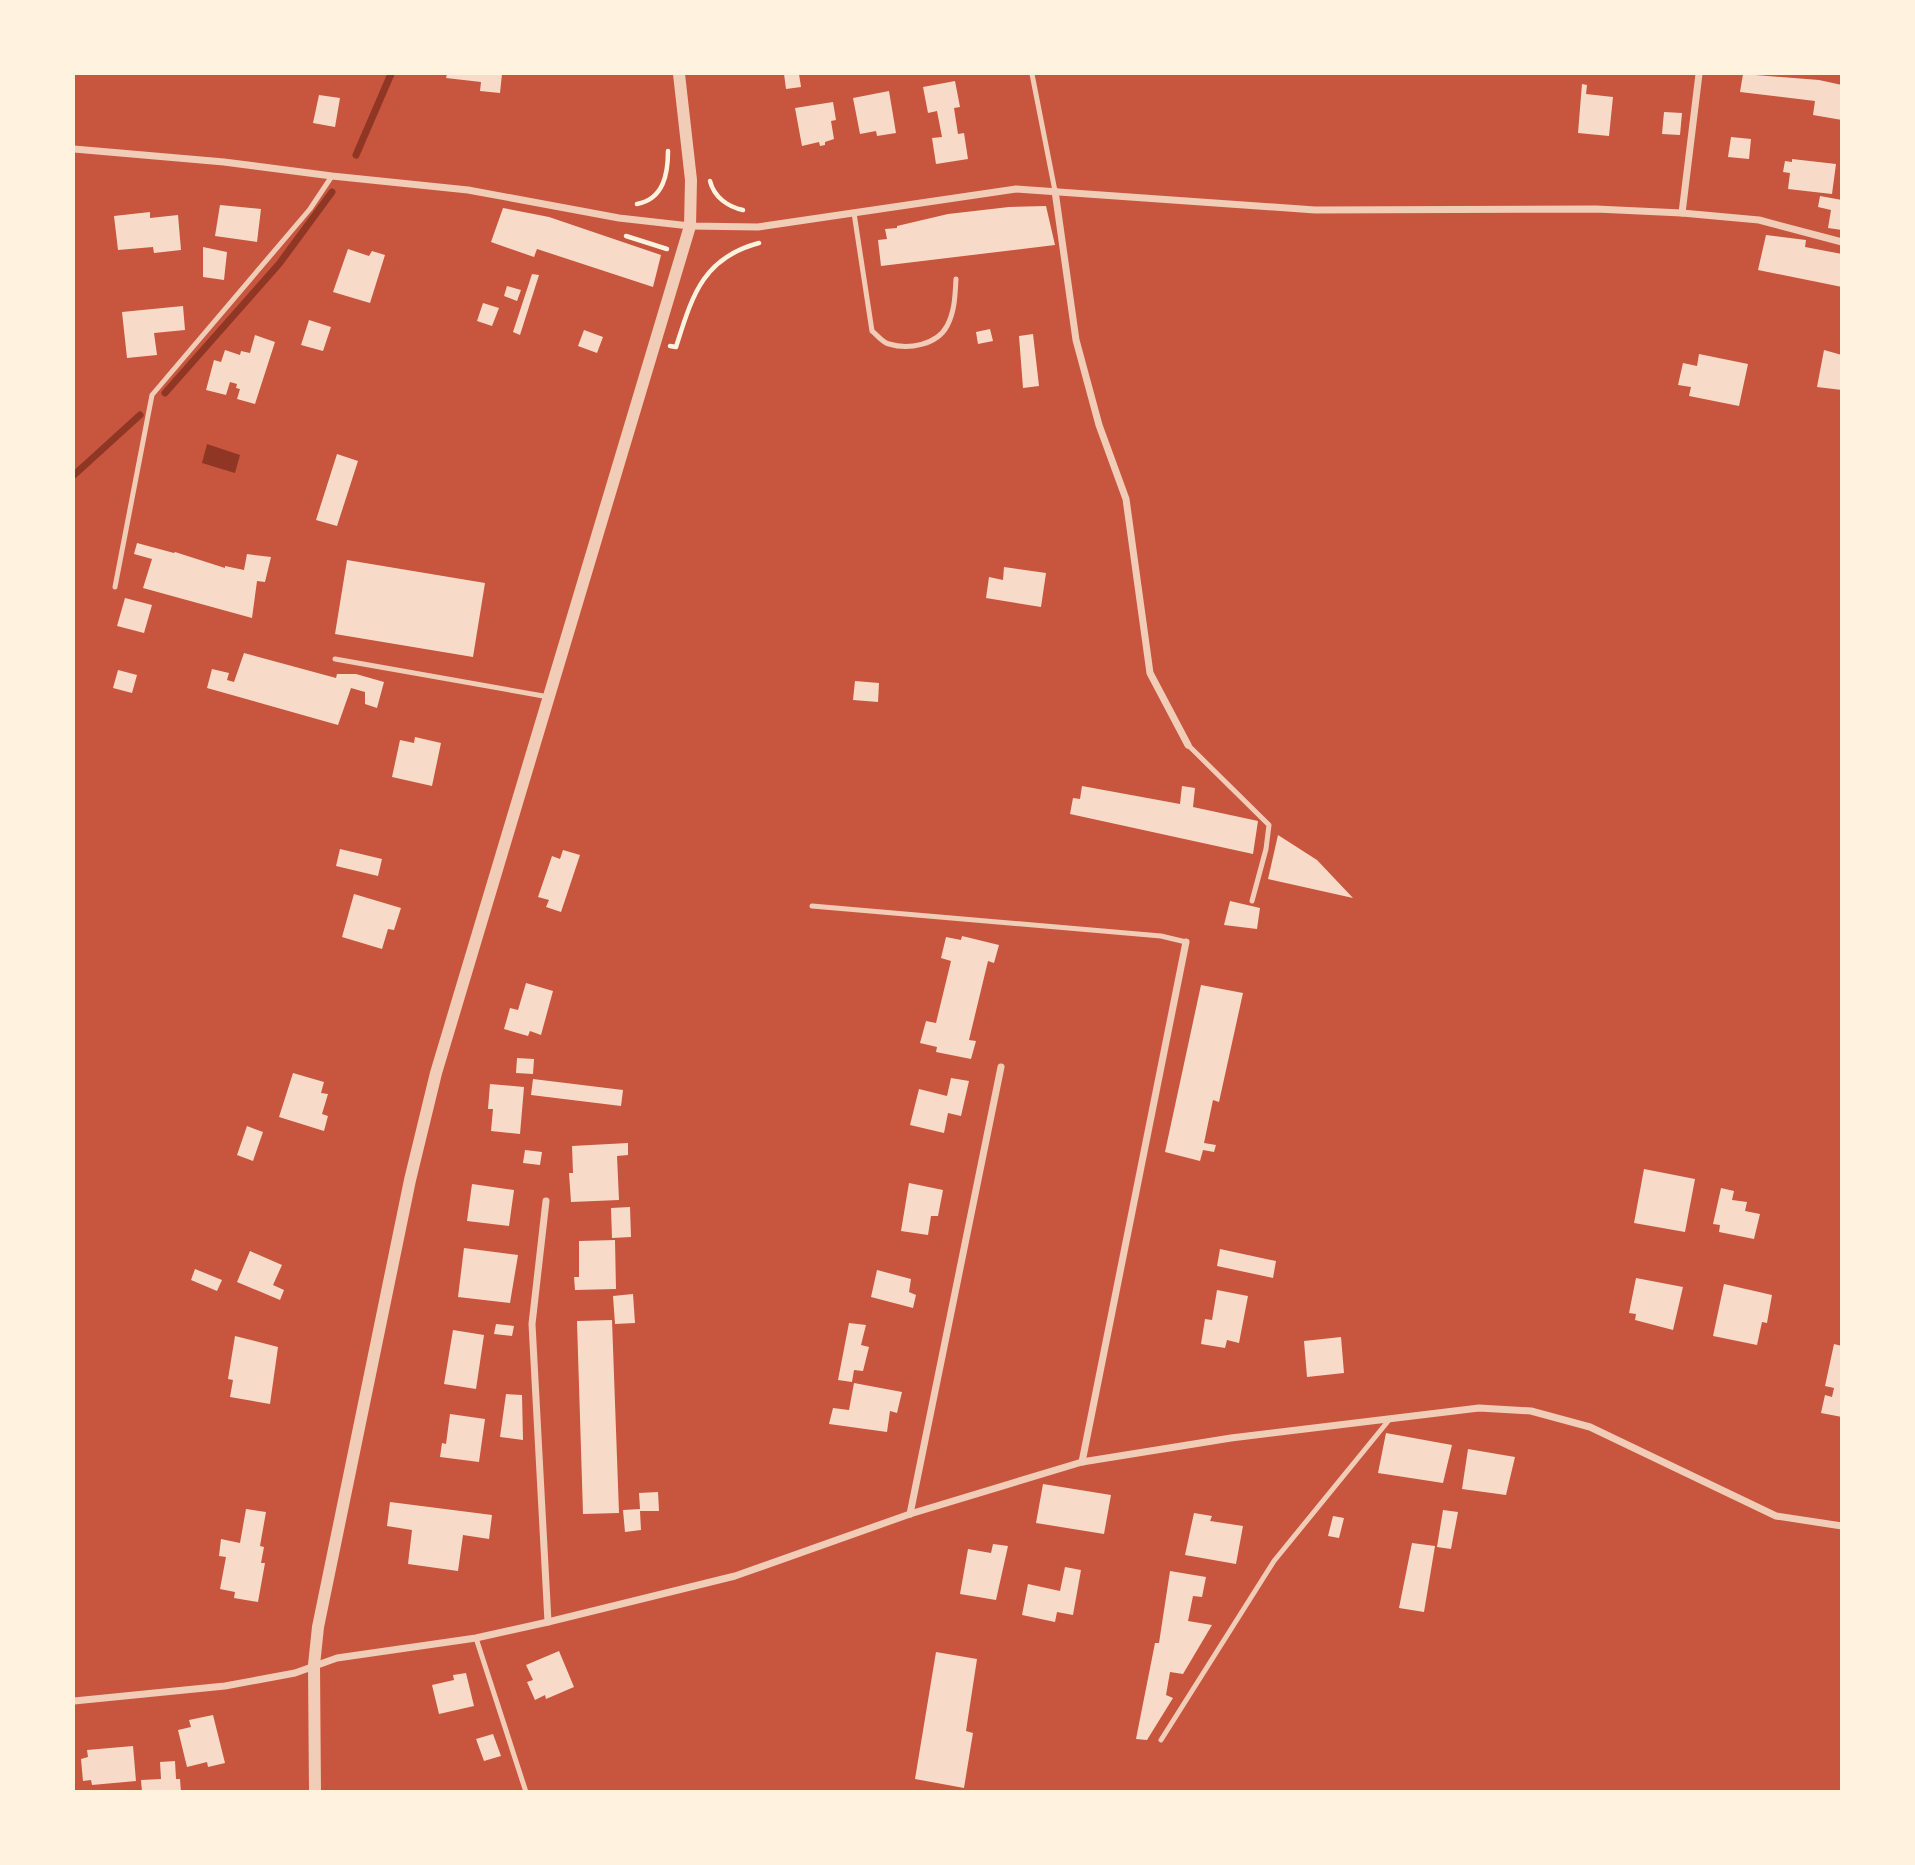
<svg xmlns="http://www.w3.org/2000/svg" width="1915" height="1865" viewBox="0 0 1915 1865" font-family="Commissioner,sans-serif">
<rect width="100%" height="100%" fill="#c8553d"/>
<path fill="#8f3625" d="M 207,444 L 240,455 L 235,473 L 202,463 Z"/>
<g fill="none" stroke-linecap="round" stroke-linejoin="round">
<g stroke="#8f3625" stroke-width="7">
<path d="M 356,155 L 391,74"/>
<path d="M 165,393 L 279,264 L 332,192"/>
<path d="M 74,475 L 140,415"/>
</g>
</g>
<g fill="#f7dbc8">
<path d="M 447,74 L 502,74 L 500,93 L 480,91 L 481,82 L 446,78 Z"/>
<path d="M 784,74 L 799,74 L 801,87 L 786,89 Z"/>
<path d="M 1743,74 L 1819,80 L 1842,85 L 1842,120 L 1813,115 L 1815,101 L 1740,92 Z"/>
<path d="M 955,81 L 960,107 L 954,108 L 958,134 L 964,133 L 968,159 L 936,164 L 932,138 L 942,137 L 937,111 L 928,113 L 923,87 Z"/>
<path d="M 1582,84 L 1587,85 L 1586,94 L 1613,97 L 1609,136 L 1578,133 Z"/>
<path d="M 889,91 L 896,133 L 877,136 L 876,131 L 860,134 L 853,98 Z"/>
<path d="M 319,95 L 340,98 L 335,127 L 313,123 Z"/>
<path d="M 833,102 L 836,120 L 831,121 L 834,139 L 825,142 L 825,145 L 820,146 L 819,142 L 802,146 L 795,108 Z"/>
<path d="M 1664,112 L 1682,113 L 1680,135 L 1662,134 Z"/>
<path d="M 1731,137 L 1751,139 L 1749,159 L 1728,157 Z"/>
<path d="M 1792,159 L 1836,164 L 1832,194 L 1788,189 L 1790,173 L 1783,172 L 1785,161 L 1792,162 Z"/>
<path d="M 1820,196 L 1842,200 L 1842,230 L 1828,228 L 1831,210 L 1818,207 Z"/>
<path d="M 220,205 L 261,209 L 257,242 L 215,236 Z"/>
<path d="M 1046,206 L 1055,245 L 881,266 L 878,240 L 887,239 L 885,229 L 897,228 L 897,226 L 948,214 L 1009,207 Z"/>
<path d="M 503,208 L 549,217 L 661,255 L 653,287 L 537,249 L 534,257 L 491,242 Z"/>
<path d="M 150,212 L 150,218 L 178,215 L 181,250 L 154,253 L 153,247 L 118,250 L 114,216 Z"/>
<path d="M 1766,235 L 1806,240 L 1805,247 L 1842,254 L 1842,287 L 1758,270 Z"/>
<path d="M 203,247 L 227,252 L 224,280 L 203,277 Z"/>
<path d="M 348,249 L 369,256 L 372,251 L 385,255 L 370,303 L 333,292 Z"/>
<path d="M 532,274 L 539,275 L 520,335 L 513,332 Z"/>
<path d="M 507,286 L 521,290 L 517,301 L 504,296 Z"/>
<path d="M 483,303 L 499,308 L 492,326 L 477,321 Z"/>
<path d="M 183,306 L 185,330 L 154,333 L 157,355 L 127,358 L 122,312 Z"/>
<path d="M 309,320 L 331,327 L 323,351 L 301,345 Z"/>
<path d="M 990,329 L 993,341 L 978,344 L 976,332 Z"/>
<path d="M 584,330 L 603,337 L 597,353 L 578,346 Z"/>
<path d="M 1033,334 L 1039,386 L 1023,388 L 1019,336 Z"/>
<path d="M 255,335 L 275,342 L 255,404 L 237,399 L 240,389 L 236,388 L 237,384 L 230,382 L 226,395 L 206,390 L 214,360 L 221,362 L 225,350 L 240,355 L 241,351 L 250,353 Z"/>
<path d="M 1824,350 L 1842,355 L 1842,390 L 1817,387 Z"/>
<path d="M 1699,354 L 1748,364 L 1739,406 L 1689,396 L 1691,387 L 1678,385 L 1683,363 L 1697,366 Z"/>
<path d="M 337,454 L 358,461 L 337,526 L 316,520 Z"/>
<path d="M 137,543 L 174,553 L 175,552 L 225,568 L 225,566 L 244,570 L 247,554 L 271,557 L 265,582 L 257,581 L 252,618 L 143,588 L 152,559 L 134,554 Z"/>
<path d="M 347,560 L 485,583 L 473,657 L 335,634 Z"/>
<path d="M 1004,567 L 1046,573 L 1041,607 L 986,598 L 989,577 L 1003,580 Z"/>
<path d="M 125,598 L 152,605 L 144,633 L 117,626 Z"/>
<path d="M 244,653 L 336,678 L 337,674 L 356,674 L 384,682 L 377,708 L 365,704 L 365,692 L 351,688 L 338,725 L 207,688 L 212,669 L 229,673 L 227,680 L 234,682 Z"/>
<path d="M 118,670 L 137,675 L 132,693 L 113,688 Z"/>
<path d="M 855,681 L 879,683 L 878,702 L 853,700 Z"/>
<path d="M 415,737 L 441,743 L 432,786 L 392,777 L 400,740 L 414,743 Z"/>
<path d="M 1082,786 L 1180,804 L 1182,786 L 1195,788 L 1193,807 L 1258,821 L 1253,854 L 1070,814 L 1073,798 L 1080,799 Z"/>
<path d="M 1278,835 L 1317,860 L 1353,898 L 1268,879 Z"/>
<path d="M 340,849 L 382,859 L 378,876 L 336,866 Z"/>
<path d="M 563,850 L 580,855 L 561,912 L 546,907 L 549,900 L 538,897 L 552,856 L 560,859 Z"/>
<path d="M 354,894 L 401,908 L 394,930 L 388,929 L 382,949 L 342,937 Z"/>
<path d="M 1230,901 L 1260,908 L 1257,929 L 1224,925 Z"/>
<path d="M 962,936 L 999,945 L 994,963 L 988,961 L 969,1040 L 976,1041 L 971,1059 L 936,1052 L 937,1047 L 920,1043 L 926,1021 L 936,1023 L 951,961 L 941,958 L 946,937 L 961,940 Z"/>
<path d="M 526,983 L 553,991 L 541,1035 L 530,1031 L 528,1036 L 504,1029 L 510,1008 L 518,1010 Z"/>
<path d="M 1201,985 L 1243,993 L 1219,1102 L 1213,1100 L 1204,1143 L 1216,1145 L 1214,1152 L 1203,1150 L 1200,1161 L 1165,1152 Z"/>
<path d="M 517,1058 L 534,1059 L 533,1074 L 516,1073 Z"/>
<path d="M 293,1073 L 324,1082 L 321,1093 L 328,1094 L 322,1114 L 328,1116 L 324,1131 L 279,1117 Z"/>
<path d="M 951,1078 L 969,1081 L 961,1116 L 948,1113 L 944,1133 L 910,1125 L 919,1089 L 947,1096 Z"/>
<path d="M 533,1079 L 623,1090 L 621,1106 L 531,1095 Z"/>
<path d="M 490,1084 L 524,1087 L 520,1134 L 491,1131 L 493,1109 L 488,1109 Z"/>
<path d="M 247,1126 L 263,1132 L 253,1161 L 237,1155 Z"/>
<path d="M 628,1143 L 628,1155 L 617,1156 L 619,1200 L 571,1202 L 569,1173 L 573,1173 L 572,1146 Z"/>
<path d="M 525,1150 L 542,1152 L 540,1165 L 523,1163 Z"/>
<path d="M 1644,1169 L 1695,1179 L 1685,1232 L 1634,1223 Z"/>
<path d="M 909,1183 L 943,1190 L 938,1216 L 931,1216 L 928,1235 L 901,1231 Z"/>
<path d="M 472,1184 L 514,1190 L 509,1226 L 467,1221 Z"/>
<path d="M 1721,1188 L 1734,1191 L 1732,1200 L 1747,1202 L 1745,1211 L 1760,1214 L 1754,1239 L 1719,1232 L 1720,1225 L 1713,1224 Z"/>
<path d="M 630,1207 L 631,1237 L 612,1238 L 611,1208 Z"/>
<path d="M 615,1240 L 616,1289 L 575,1290 L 574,1277 L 579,1277 L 579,1241 Z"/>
<path d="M 464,1248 L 518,1255 L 510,1303 L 458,1297 Z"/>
<path d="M 1220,1249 L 1276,1261 L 1273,1278 L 1217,1266 Z"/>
<path d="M 250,1251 L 282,1265 L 273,1285 L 284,1290 L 280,1300 L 237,1282 Z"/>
<path d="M 195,1269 L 222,1280 L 217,1291 L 191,1280 Z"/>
<path d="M 877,1270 L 911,1279 L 909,1292 L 916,1295 L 913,1308 L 871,1297 Z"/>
<path d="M 1636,1278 L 1683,1287 L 1673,1330 L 1635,1320 L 1636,1314 L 1629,1313 Z"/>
<path d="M 1724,1284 L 1772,1295 L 1767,1323 L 1762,1322 L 1757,1345 L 1713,1336 Z"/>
<path d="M 1217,1290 L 1248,1296 L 1239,1343 L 1227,1340 L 1225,1348 L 1201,1344 L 1205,1319 L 1212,1320 Z"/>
<path d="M 633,1294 L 635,1323 L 615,1324 L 613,1296 Z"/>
<path d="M 612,1320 L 619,1513 L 583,1514 L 577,1321 Z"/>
<path d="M 849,1323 L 866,1325 L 861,1345 L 869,1347 L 863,1371 L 854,1370 L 852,1382 L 838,1380 Z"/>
<path d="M 496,1324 L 514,1326 L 512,1336 L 494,1334 Z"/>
<path d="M 453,1330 L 484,1335 L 476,1389 L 444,1384 Z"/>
<path d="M 235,1336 L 278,1347 L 270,1404 L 230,1397 L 233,1380 L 228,1379 Z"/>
<path d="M 1341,1337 L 1344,1373 L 1307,1377 L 1304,1341 Z"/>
<path d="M 1834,1344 L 1842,1346 L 1842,1417 L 1821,1413 L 1825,1395 L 1832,1397 L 1834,1388 L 1825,1386 Z"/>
<path d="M 854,1383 L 902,1392 L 897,1413 L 890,1411 L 887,1432 L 829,1424 L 833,1408 L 849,1410 Z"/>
<path d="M 506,1394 L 522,1395 L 523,1440 L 500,1437 Z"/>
<path d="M 450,1414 L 485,1419 L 479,1462 L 440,1457 L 442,1443 L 446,1444 Z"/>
<path d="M 1386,1433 L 1452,1445 L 1443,1483 L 1378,1473 Z"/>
<path d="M 1468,1449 L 1515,1457 L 1506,1495 L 1462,1489 Z"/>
<path d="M 1043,1484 L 1111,1495 L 1104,1534 L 1036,1523 Z"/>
<path d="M 658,1492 L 659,1511 L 640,1511 L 641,1530 L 625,1532 L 623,1510 L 640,1509 L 639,1493 Z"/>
<path d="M 390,1502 L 492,1515 L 489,1539 L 463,1535 L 458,1571 L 408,1564 L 412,1530 L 387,1526 Z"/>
<path d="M 246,1509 L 266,1512 L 260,1546 L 264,1547 L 261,1563 L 265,1563 L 258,1602 L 234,1598 L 235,1592 L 220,1589 L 226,1557 L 219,1556 L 221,1539 L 240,1543 Z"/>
<path d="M 1443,1510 L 1458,1512 L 1451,1549 L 1437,1547 Z"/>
<path d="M 1194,1513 L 1212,1516 L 1210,1521 L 1243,1526 L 1236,1564 L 1185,1555 Z"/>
<path d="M 1333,1516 L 1344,1518 L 1339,1538 L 1328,1536 Z"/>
<path d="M 1412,1543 L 1435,1546 L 1424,1612 L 1399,1608 Z"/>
<path d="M 993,1544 L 1008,1546 L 996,1600 L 960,1594 L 968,1549 L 991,1553 Z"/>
<path d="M 1065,1567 L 1081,1570 L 1073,1615 L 1057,1612 L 1055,1622 L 1022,1615 L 1028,1584 L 1060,1591 Z"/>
<path d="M 1170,1571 L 1206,1577 L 1202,1597 L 1193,1596 L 1188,1621 L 1212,1625 L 1183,1674 L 1170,1672 L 1166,1695 L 1173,1698 L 1147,1740 L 1136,1739 L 1155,1643 L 1159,1643 Z"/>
<path d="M 559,1651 L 574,1687 L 546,1699 L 545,1695 L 535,1700 L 527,1682 L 533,1680 L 526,1665 Z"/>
<path d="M 936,1652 L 977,1659 L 966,1731 L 973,1733 L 964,1788 L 915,1779 Z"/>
<path d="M 466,1673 L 474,1706 L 439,1714 L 432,1685 L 454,1680 L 453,1675 Z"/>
<path d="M 213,1715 L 225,1763 L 208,1767 L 207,1762 L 187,1767 L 178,1730 L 191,1727 L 189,1720 Z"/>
<path d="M 493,1734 L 501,1756 L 484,1761 L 476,1739 Z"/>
<path d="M 133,1746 L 136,1781 L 92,1785 L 91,1780 L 83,1781 L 81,1759 L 88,1757 L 87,1750 Z"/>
<path d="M 175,1761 L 176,1779 L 180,1779 L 181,1792 L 142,1792 L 141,1780 L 161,1779 L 160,1762 Z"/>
</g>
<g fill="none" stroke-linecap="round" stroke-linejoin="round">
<g stroke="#fff3e0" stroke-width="4.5">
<path d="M 710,181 C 714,197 728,207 743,210"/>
<path d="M 637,204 C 664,199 668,173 668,151"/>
<path d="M 626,236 L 667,249"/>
<path d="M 670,346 L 676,347 C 692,297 702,258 759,243"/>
</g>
<g stroke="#f1ccb7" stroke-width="5">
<path d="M 1032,74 L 1055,191"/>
<path d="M 854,213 L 872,331 C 877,335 883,343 889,344 C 908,350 937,345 947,326 C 955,311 955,295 956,279"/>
<path d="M 115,587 L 152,395 L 310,209 L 332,176"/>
<path d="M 335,659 L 549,697"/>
<path d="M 1188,745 L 1269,825 L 1266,849 L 1252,901"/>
<path d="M 812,906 L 1161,936 L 1186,942"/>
<path d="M 476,1638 L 526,1792"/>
<path d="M 1161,1740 L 1274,1561 L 1389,1420"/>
</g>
<g stroke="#f1ccb7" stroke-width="7">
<path d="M 74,149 L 224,162 L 332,176 L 468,190 L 619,218 L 690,226 L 758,227 L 1016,189 L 1315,210 L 1596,209 L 1682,213 L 1759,220 L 1842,242"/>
<path d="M 1055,191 L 1076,340 L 1099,425 L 1126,499 L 1150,673 L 1188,745"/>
<path d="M 1682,213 L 1699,74"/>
<path d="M 546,1201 L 532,1324 L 548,1622"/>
<path d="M 1082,1462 L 1186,942"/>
<path d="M 910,1514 L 1001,1067"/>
<path d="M 74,1701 L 225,1686 L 295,1673 L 337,1658 L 476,1638 L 548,1622 L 735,1576 L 910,1514 L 1082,1462 L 1231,1438 L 1479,1408 L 1531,1411 L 1590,1427 L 1776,1516 L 1842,1526"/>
</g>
<path stroke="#f1ccb7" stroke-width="12" d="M 315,1792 L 314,1665 L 318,1627 L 410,1180 L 436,1073 L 690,226 L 691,180 L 679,74"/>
</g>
<rect width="1915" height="1865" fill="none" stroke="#fff3e0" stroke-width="150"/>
</svg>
